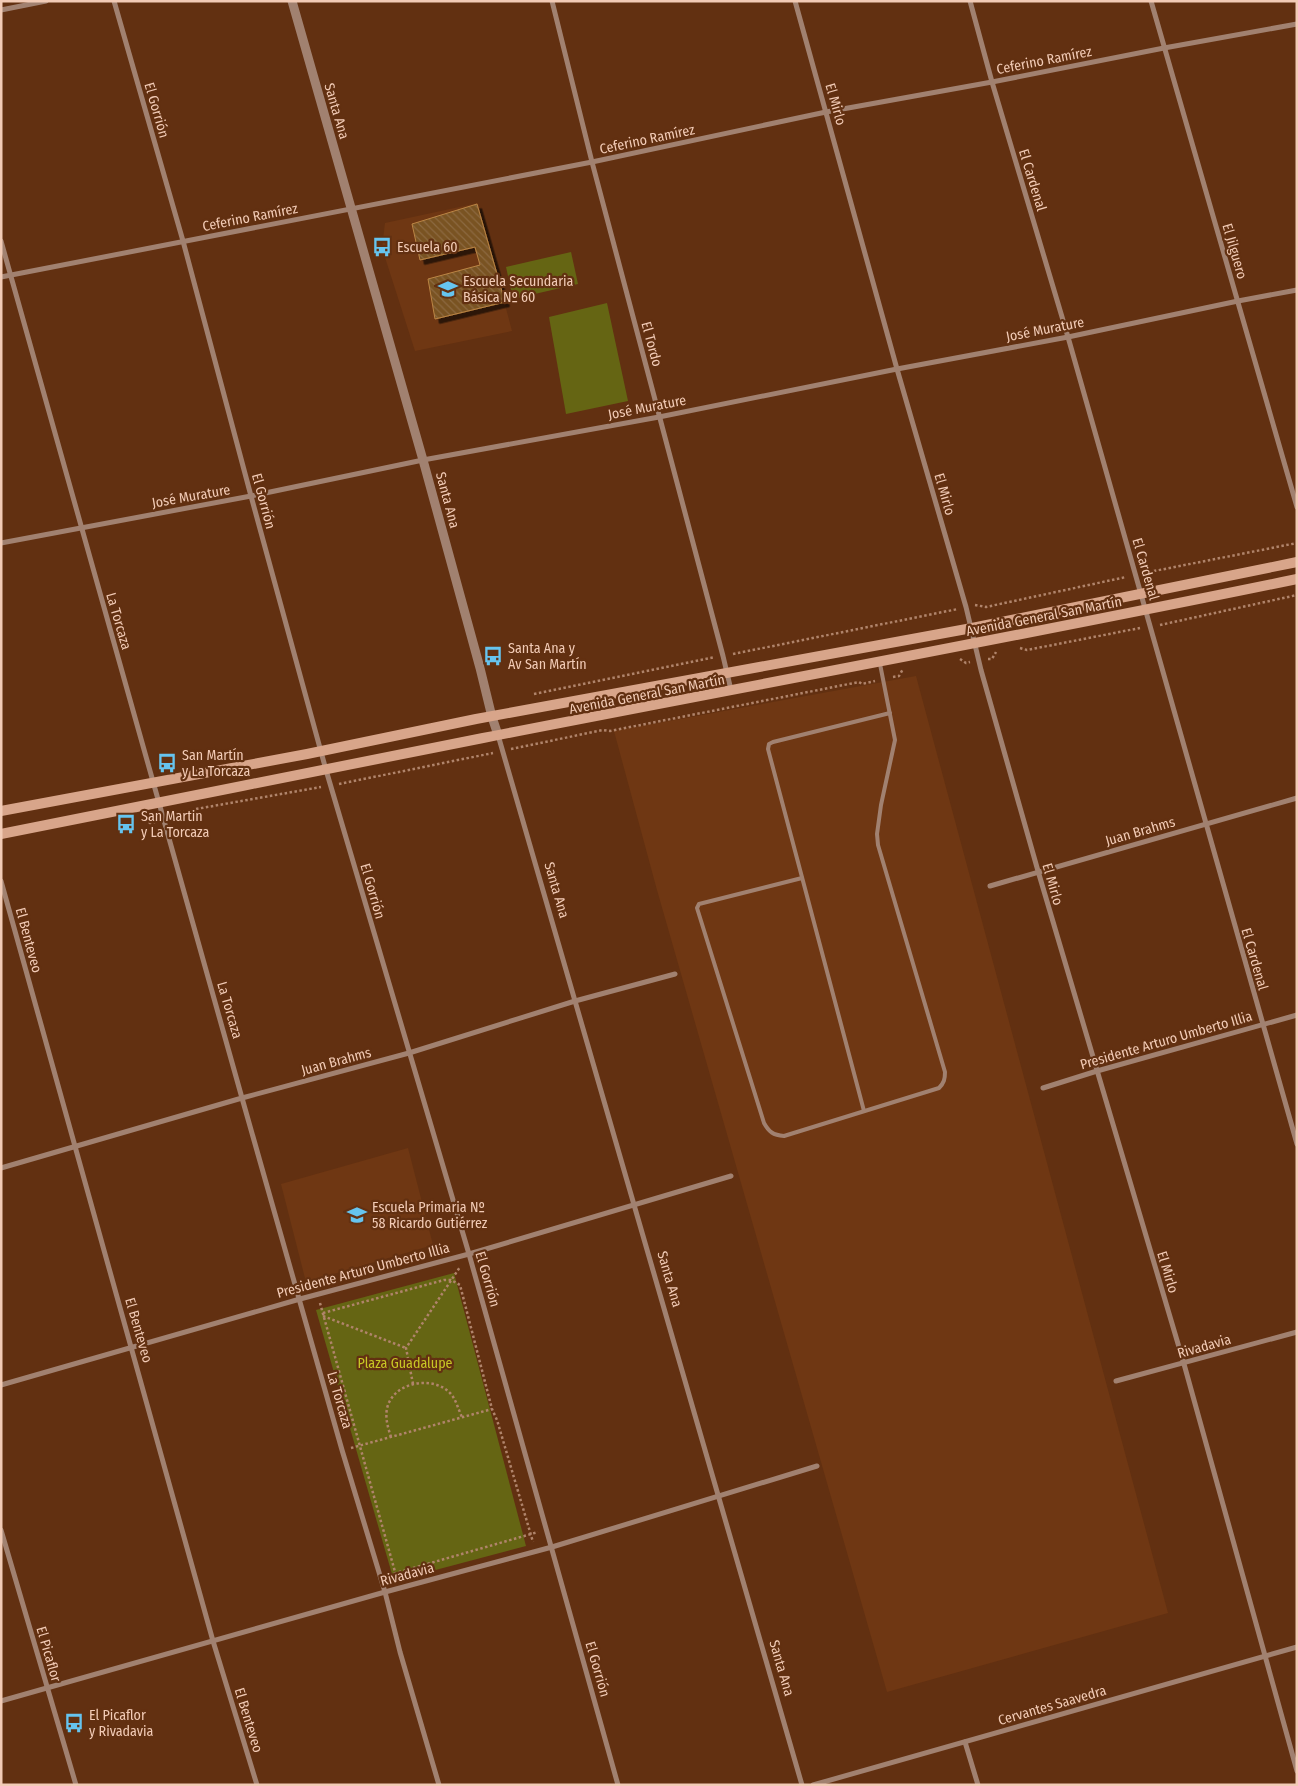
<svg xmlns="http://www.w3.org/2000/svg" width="1298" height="1786" viewBox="0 0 1298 1786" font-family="'Fira Sans Condensed',sans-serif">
<defs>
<pattern id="building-back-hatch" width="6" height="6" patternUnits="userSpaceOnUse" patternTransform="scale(1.25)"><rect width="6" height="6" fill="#795222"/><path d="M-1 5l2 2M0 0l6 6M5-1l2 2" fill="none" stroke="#8c6a40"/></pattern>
<filter id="shadow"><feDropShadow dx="4.5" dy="4.5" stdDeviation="0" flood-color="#0009"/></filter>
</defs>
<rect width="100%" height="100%" fill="#623011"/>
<g fill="#6f3713">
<path d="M 478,203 L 512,331 L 415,351 L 382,248 L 385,223 Z"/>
<path d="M 916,676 L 1168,1613 L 887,1692 L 657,890 L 614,731 Z"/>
<path d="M 408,1148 L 433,1245 L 306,1282 L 281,1184 Z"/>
</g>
<g fill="#656513">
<path d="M 571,252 L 578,284 L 513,299 L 506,267 Z"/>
<path d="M 607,303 L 628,401 L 566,414 L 549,317 Z"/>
<path d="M 454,1273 L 526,1546 L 394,1581 L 316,1310 Z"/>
</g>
<path fill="url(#building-back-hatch)" stroke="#bb8544" filter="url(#shadow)" d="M 477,204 L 505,302 L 435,319 L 428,279 L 480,265 L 475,247 L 420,260 L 412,224 Z"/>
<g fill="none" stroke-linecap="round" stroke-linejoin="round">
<g stroke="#b0846b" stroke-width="2.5" stroke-dasharray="2.5 2.5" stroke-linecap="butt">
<path d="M 1144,573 L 1297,543"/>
<path d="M 975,605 L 986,607 L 1126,577"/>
<path d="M 1160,625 L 1297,595"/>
<path d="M 1020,648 L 1027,650 L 1140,628"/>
<path d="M 733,654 L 958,609"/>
<path d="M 960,659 L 966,663 L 970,662"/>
<path d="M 988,659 L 992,659 L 996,652"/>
<path d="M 893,677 L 899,676 L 903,669"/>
<path d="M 534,694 L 715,657"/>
<path d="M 511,749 L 603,730 L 610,731 L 859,682 L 862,684 L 875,681"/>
<path d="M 339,784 L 493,753"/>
<path d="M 196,809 L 321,787"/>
<path d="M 172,818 L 179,817 L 181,812 L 184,812"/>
<path d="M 145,819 L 150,823 L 155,822"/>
<path d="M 320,1303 L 397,1579"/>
<path d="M 323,1313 L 444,1280 L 451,1280 L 460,1285 L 492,1409 L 497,1420 L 533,1542"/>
<path d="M 323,1316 L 406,1348"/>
<path d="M 413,1384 L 406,1348 L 460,1267"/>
<path d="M 391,1437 C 387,1425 383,1411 391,1399 C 402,1381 435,1377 450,1393 C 456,1399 458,1409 462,1417"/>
<path d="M 351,1448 L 492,1409"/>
<path d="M 389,1575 L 538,1532"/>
</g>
<g stroke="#a18170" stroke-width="4">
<path d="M 802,878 L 703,903 L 699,904 L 697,908 L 764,1123 C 769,1132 773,1135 784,1136 L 939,1088 C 944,1083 945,1079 945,1072 L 878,845 L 877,834 L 881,805 L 895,740 L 880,664"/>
<path d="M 864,1111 L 768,749 L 769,744 L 773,742 L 890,713"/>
</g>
<g stroke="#a18170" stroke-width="5">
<path d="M 114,1 L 183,241 L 251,496 L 326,770 L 469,1254 L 618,1785"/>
<path d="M 552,1 L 592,162 L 723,656 L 731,690"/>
<path d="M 795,1 L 897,369 L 966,607 L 981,670 L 1038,871 L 1184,1364 L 1297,1771"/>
<path d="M 970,1 L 992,82 L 1068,337 L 1297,1144"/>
<path d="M 1151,1 L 1297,507"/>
<path d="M 1,10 L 46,1"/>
<path d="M 1,241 L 242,1098 L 342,1450 L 385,1592 L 400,1652 L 439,1785"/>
<path d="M 1,277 L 592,162 L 826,112 L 992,82 L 1164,48 L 1297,24"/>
<path d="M 1,543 L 251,496 L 423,460 L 659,417 L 897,369 L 1068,337 L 1238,301 L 1297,290"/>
<path d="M 498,735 L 802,1785"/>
<path d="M 1,881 L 213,1641 L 257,1785"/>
<path d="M 990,886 L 1297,798"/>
<path d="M 1043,1088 L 1097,1071 L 1297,1015"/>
<path d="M 1,1168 L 242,1098 L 409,1053 L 575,1001 L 675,974"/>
<path d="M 1116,1381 L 1297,1332"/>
<path d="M 1,1385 L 300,1299 L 469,1254 L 731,1176"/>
<path d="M 1,1530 L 76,1785"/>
<path d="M 1,1701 L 385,1592 L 552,1547 L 817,1466"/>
<path d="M 965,1742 L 978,1785"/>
<path d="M 813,1785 L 1297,1647"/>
</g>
<path stroke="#a18170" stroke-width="9" d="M 292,1 L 423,460 L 480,668 L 492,717 L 498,735"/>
<g stroke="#d8a58a" stroke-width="10">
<path d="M 1,811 L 307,754 L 476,719 L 972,628 L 1297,562"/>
<path d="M 1,834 C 162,802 322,770 483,738 C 754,685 1026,635 1297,579"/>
</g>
</g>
<defs>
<symbol id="bus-bare" viewBox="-9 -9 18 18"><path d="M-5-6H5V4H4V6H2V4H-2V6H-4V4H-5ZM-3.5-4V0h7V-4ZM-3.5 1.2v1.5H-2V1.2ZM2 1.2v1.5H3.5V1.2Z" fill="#66c4ef" stroke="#623011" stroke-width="2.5" paint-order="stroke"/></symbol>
<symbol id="school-bare" viewBox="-9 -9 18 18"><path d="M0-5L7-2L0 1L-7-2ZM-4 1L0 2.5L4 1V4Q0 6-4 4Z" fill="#66c4ef" stroke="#623011" stroke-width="2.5" paint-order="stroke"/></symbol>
</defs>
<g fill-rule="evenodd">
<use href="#bus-bare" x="368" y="233" width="28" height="28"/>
<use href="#school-bare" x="434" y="275" width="28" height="28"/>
<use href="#bus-bare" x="479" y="642" width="28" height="28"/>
<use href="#bus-bare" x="153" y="749" width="28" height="28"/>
<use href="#bus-bare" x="112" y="810" width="28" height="28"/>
<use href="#school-bare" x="343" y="1201" width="28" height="28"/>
<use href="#bus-bare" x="60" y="1709" width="28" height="28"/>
</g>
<g text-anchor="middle" stroke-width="4.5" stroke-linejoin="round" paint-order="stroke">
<g font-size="14" fill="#f2cbb6" stroke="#623011">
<text transform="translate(1044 60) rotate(-11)" y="5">Ceferino Ramírez</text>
<text transform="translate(836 104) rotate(74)" y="5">El Mirlo</text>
<text transform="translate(157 110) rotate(74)" y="5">El Gorrión</text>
<text transform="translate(337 111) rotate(74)" y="5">Santa Ana</text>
<text transform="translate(647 139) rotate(-12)" y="5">Ceferino Ramírez</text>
<text transform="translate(1033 180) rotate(73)" y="5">El Cardenal</text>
<text transform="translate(250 217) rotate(-11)" y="5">Ceferino Ramírez</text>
<text transform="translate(1235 251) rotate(74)" y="5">El Jilguero</text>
<text transform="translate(1045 329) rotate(-11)" y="5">José Murature</text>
<text transform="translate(652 344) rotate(75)" y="5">El Tordo</text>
<text transform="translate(647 407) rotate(-11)" y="5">José Murature</text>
<text transform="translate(945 494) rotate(74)" y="5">El Mirlo</text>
<text transform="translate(191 496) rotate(-10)" y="5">José Murature</text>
<text transform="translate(448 500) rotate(75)" y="5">Santa Ana</text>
<text transform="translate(264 501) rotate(75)" y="5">El Gorrión</text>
<text transform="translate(1146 569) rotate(74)" y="5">El Cardenal</text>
<text transform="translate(1044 616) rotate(-11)" y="5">Avenida General San Martín</text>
<text transform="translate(119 621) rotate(74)" y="5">La Torcaza</text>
<text transform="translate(647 694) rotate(-11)" y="5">Avenida General San Martín</text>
<text transform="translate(1140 831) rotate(-16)" y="5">Juan Brahms</text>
<text transform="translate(1053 884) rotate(74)" y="5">El Mirlo</text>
<text transform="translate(557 890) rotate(74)" y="5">Santa Ana</text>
<text transform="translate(373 891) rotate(74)" y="5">El Gorrión</text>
<text transform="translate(29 940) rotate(75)" y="5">El Benteveo</text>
<text transform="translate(1255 959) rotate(74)" y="5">El Cardenal</text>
<text transform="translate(230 1010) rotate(74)" y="5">La Torcaza</text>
<text transform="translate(1166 1040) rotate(-16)" y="5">Presidente Arturo Umberto Illia</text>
<text transform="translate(336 1061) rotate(-15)" y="5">Juan Brahms</text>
<text transform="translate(363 1270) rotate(-15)" y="5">Presidente Arturo Umberto Illia</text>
<text transform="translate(1168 1272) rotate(73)" y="5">El Mirlo</text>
<text transform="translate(488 1279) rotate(74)" y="5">El Gorrión</text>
<text transform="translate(670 1279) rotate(74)" y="5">Santa Ana</text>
<text transform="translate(139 1330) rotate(74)" y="5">El Benteveo</text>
<text transform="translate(1204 1346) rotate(-16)" y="5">Rivadavia</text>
<text transform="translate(340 1400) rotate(74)" y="5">La Torcaza</text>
<text transform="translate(407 1574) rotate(-15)" y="5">Rivadavia</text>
<text transform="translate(49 1654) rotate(74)" y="5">El Picaflor</text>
<text transform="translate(782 1668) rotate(74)" y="5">Santa Ana</text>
<text transform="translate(598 1669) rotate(74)" y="5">El Gorrión</text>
<text transform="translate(1052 1705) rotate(-16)" y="5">Cervantes Saavedra</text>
<text transform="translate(249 1720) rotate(73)" y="5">El Benteveo</text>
</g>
<g font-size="14" fill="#f2cbb6" stroke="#623011" text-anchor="start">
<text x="397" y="252">Escuela 60</text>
<text x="463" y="286">Escuela Secundaria<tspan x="463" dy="16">Básica Nº 60</tspan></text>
<text x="508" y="653">Santa Ana y<tspan x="508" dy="16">Av San Martín</tspan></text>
<text x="182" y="760">San Martín<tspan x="182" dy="16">y La Torcaza</tspan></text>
<text x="141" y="821">San Martin<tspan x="141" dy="16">y La Torcaza</tspan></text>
<text x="372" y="1212">Escuela Primaria Nº<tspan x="372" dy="16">58 Ricardo Gutiérrez</tspan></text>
<text x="89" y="1720">El Picaflor<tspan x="89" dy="16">y Rivadavia</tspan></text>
</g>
<g font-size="14" fill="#c7c725" stroke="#623011">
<text x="405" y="1368">Plaza Guadalupe</text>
</g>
</g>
<rect width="1298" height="1786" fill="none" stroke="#f2cbb6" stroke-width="5"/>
</svg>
